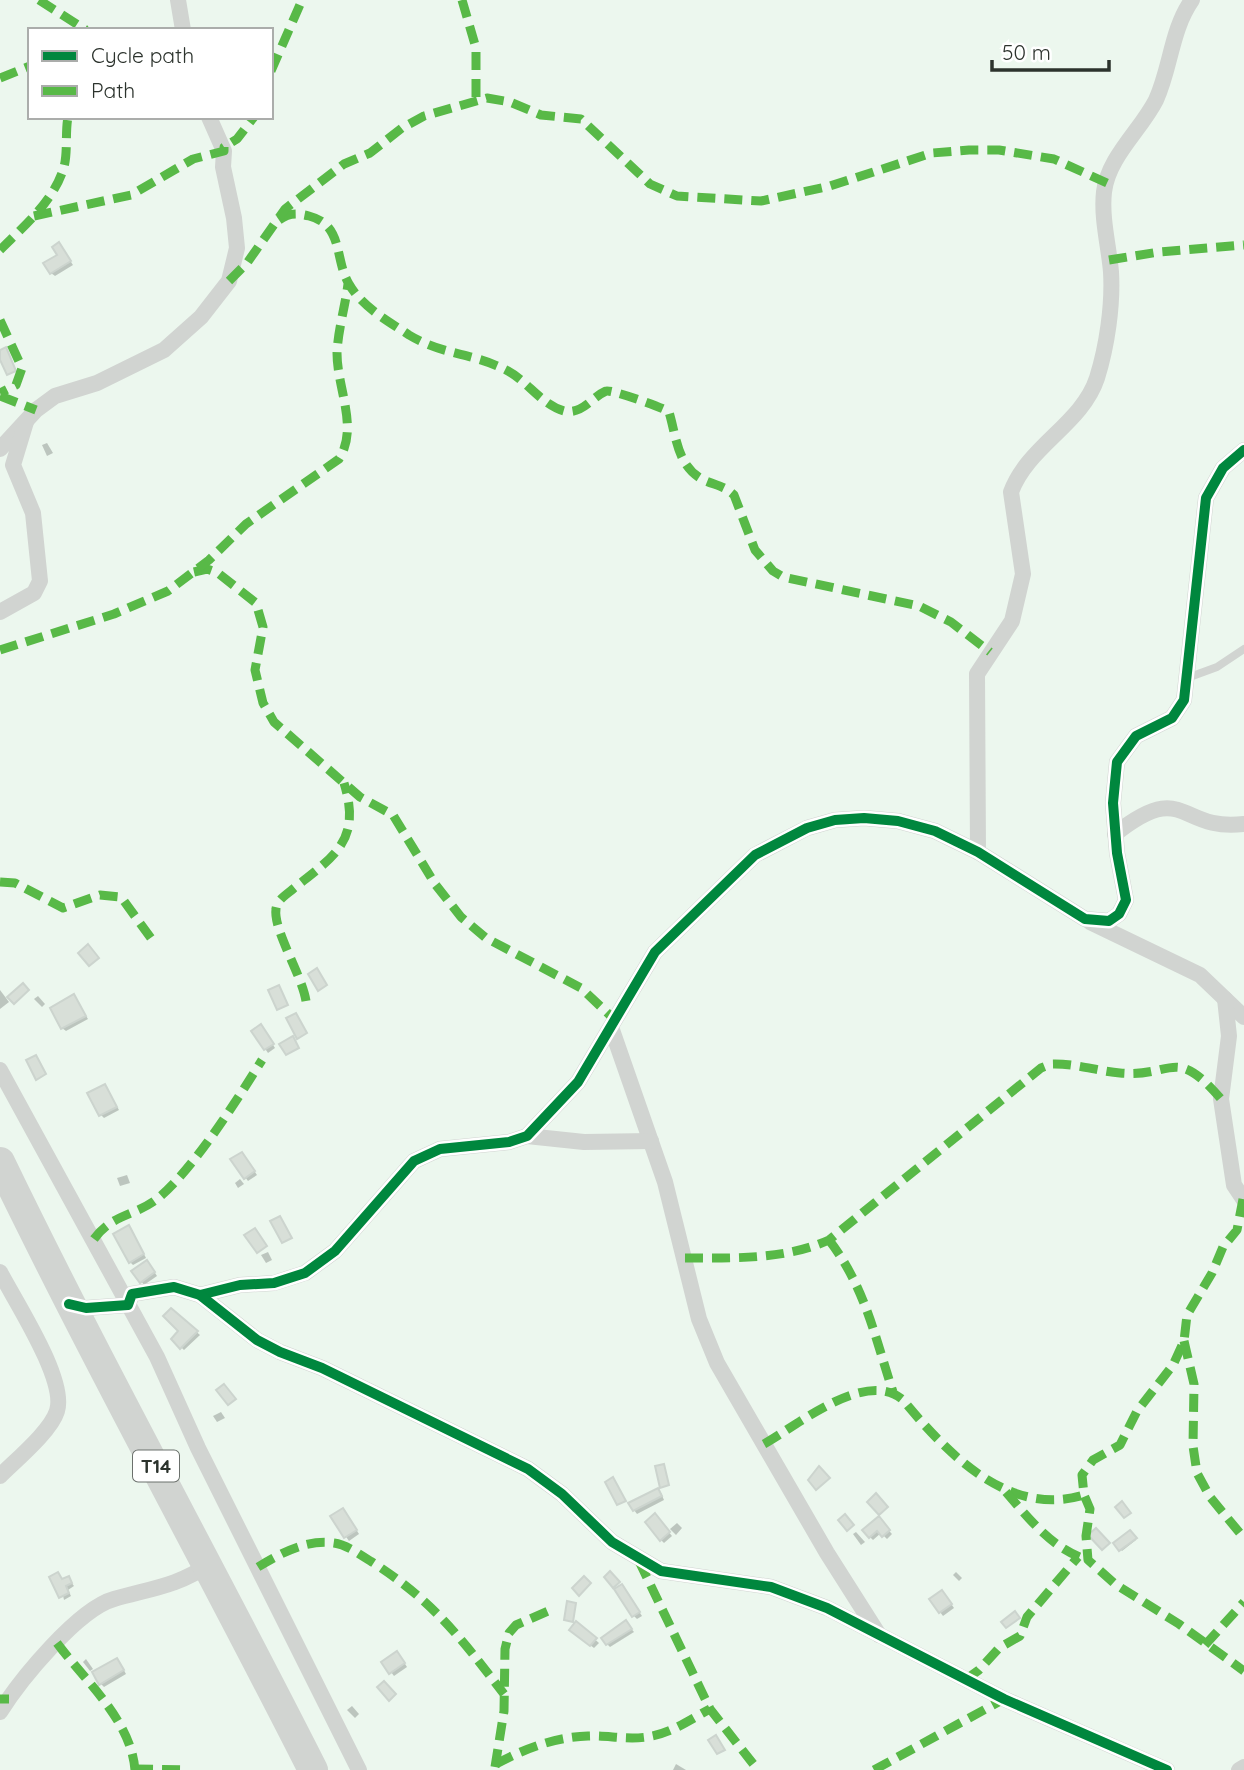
<svg xmlns="http://www.w3.org/2000/svg" width="1244" height="1770" viewBox="0 0 1244 1770" font-family="Quicksand,sans-serif">
<rect width="100%" height="100%" fill="#ecf7ee"/>
<g fill="#0003">
<path d="M 62,248 L 73,265 L 55,276 L 51,273 Z"/>
<path d="M 47,443 L 53,453 L 47,456 L 42,445 Z"/>
<path d="M 0,990 L 9,1002 L 0,1009 Z"/>
<path d="M 38,996 L 45,1004 L 42,1007 L 34,999 Z"/>
<path d="M 74,997 L 88,1019 L 66,1031 L 62,1028 Z"/>
<path d="M 264,1030 L 275,1048 L 268,1053 L 253,1031 Z"/>
<path d="M 105,1086 L 119,1110 L 104,1118 L 101,1115 Z"/>
<path d="M 245,1157 L 257,1175 L 248,1181 L 245,1177 Z"/>
<path d="M 127,1175 L 130,1183 L 120,1186 L 117,1178 Z"/>
<path d="M 240,1179 L 244,1184 L 238,1188 L 235,1183 Z"/>
<path d="M 132,1231 L 146,1258 L 133,1265 L 130,1262 Z"/>
<path d="M 268,1252 L 272,1260 L 266,1263 L 261,1255 Z"/>
<path d="M 150,1265 L 157,1276 L 144,1285 L 141,1281 Z"/>
<path d="M 171,1310 L 200,1335 L 184,1350 L 173,1339 L 181,1331 Z"/>
<path d="M 221,1412 L 225,1418 L 217,1422 L 213,1416 Z"/>
<path d="M 661,1493 L 664,1500 L 637,1514 L 634,1510 Z"/>
<path d="M 346,1513 L 359,1534 L 349,1541 L 332,1517 Z"/>
<path d="M 658,1519 L 672,1536 L 664,1543 L 661,1540 Z"/>
<path d="M 878,1519 L 892,1534 L 887,1539 L 881,1533 L 873,1540 L 864,1531 Z"/>
<path d="M 677,1523 L 682,1528 L 676,1535 L 670,1529 Z"/>
<path d="M 856,1532 L 865,1542 L 861,1545 L 853,1534 Z"/>
<path d="M 1130,1532 L 1136,1540 L 1122,1551 L 1115,1543 Z"/>
<path d="M 956,1572 L 962,1578 L 959,1581 L 953,1575 Z"/>
<path d="M 58,1574 L 63,1581 L 68,1578 L 74,1586 L 68,1590 L 71,1596 L 64,1600 Z"/>
<path d="M 625,1590 L 642,1616 L 637,1619 L 633,1615 Z"/>
<path d="M 945,1595 L 954,1608 L 943,1616 L 931,1600 Z"/>
<path d="M 576,1623 L 599,1643 L 594,1648 L 574,1633 Z"/>
<path d="M 629,1626 L 634,1632 L 610,1647 L 607,1644 Z"/>
<path d="M 400,1656 L 407,1667 L 394,1676 L 391,1672 Z"/>
<path d="M 86,1659 L 93,1669 L 90,1671 L 83,1662 Z"/>
<path d="M 120,1663 L 126,1674 L 104,1687 L 101,1684 Z"/>
<path d="M 352,1706 L 359,1714 L 355,1718 L 347,1710 Z"/>
<path d="M 676,1764 L 686,1770 L 673,1770 Z"/>
</g>
<g fill="#d8dfd8" stroke="#ccd4ce" stroke-width="2">
<path d="M 59,242 L 71,261 L 50,274 L 43,263 L 57,255 L 52,247 Z"/>
<path d="M 6,347 L 16,371 L 7,375 L 0,360 L 0,350 Z"/>
<path d="M 88,944 L 99,958 L 89,966 L 78,953 Z"/>
<path d="M 317,968 L 327,985 L 318,991 L 308,974 Z"/>
<path d="M 23,983 L 29,990 L 14,1004 L 7,997 Z"/>
<path d="M 279,985 L 288,1005 L 277,1010 L 268,990 Z"/>
<path d="M 74,994 L 86,1016 L 61,1029 L 50,1008 Z"/>
<path d="M 296,1013 L 307,1033 L 297,1039 L 286,1018 Z"/>
<path d="M 261,1024 L 274,1044 L 264,1050 L 251,1031 Z"/>
<path d="M 293,1036 L 299,1048 L 286,1055 L 279,1044 Z"/>
<path d="M 36,1055 L 46,1074 L 36,1080 L 26,1060 Z"/>
<path d="M 105,1084 L 117,1107 L 99,1116 L 87,1093 Z"/>
<path d="M 242,1152 L 255,1171 L 244,1179 L 230,1159 Z"/>
<path d="M 280,1216 L 292,1238 L 282,1243 L 270,1221 Z"/>
<path d="M 129,1225 L 144,1254 L 129,1263 L 113,1234 Z"/>
<path d="M 255,1228 L 267,1246 L 257,1253 L 244,1235 Z"/>
<path d="M 147,1260 L 155,1272 L 140,1283 L 131,1271 Z"/>
<path d="M 171,1308 L 198,1331 L 180,1349 L 171,1339 L 178,1331 L 163,1316 Z"/>
<path d="M 224,1384 L 236,1399 L 228,1405 L 216,1390 Z"/>
<path d="M 664,1464 L 669,1485 L 660,1488 L 655,1466 Z"/>
<path d="M 819,1466 L 830,1478 L 816,1490 L 808,1480 Z"/>
<path d="M 613,1477 L 626,1501 L 617,1505 L 605,1482 Z"/>
<path d="M 658,1488 L 662,1496 L 633,1511 L 628,1503 Z"/>
<path d="M 876,1493 L 888,1507 L 879,1515 L 867,1502 Z"/>
<path d="M 1122,1501 L 1131,1513 L 1124,1518 L 1115,1507 Z"/>
<path d="M 343,1508 L 357,1530 L 344,1538 L 330,1516 Z"/>
<path d="M 655,1513 L 670,1532 L 660,1541 L 645,1522 Z"/>
<path d="M 845,1514 L 854,1525 L 847,1531 L 838,1520 Z"/>
<path d="M 879,1516 L 890,1530 L 882,1537 L 877,1531 L 869,1538 L 862,1530 Z"/>
<path d="M 1096,1528 L 1110,1543 L 1102,1550 L 1088,1535 Z"/>
<path d="M 1130,1530 L 1137,1538 L 1119,1551 L 1113,1543 Z"/>
<path d="M 610,1571 L 620,1582 L 613,1588 L 604,1577 Z"/>
<path d="M 58,1572 L 62,1579 L 69,1576 L 72,1583 L 66,1586 L 69,1593 L 59,1598 L 49,1577 Z"/>
<path d="M 584,1576 L 591,1583 L 579,1596 L 572,1588 Z"/>
<path d="M 622,1584 L 640,1612 L 632,1617 L 614,1589 Z"/>
<path d="M 942,1590 L 952,1604 L 939,1613 L 929,1599 Z"/>
<path d="M 567,1601 L 576,1603 L 573,1622 L 564,1620 Z"/>
<path d="M 1015,1611 L 1020,1618 L 1006,1628 L 1001,1622 Z"/>
<path d="M 626,1620 L 632,1629 L 606,1645 L 601,1638 Z"/>
<path d="M 576,1621 L 597,1638 L 590,1646 L 569,1630 Z"/>
<path d="M 397,1651 L 405,1663 L 389,1674 L 381,1662 Z"/>
<path d="M 117,1658 L 124,1670 L 99,1685 L 92,1672 Z"/>
<path d="M 384,1681 L 396,1694 L 389,1701 L 377,1687 Z"/>
<path d="M 716,1735 L 725,1750 L 717,1754 L 708,1740 Z"/>
</g>
<g fill="none" stroke-linecap="round" stroke-linejoin="round">
<path stroke="#d1d4d1" stroke-width="8" d="M 1187,678 L 1217,667 L 1244,649"/>
<g stroke="#d1d4d1" stroke-width="16">
<path d="M 178,0 L 183,30"/>
<path d="M 0,449 L 36,410 L 55,396 L 97,383 L 164,350 L 201,317 L 229,281 L 237,248 L 234,218 L 223,167 L 224,151 L 209,117"/>
<path d="M 0,612 L 34,593 L 40,581 L 33,513 L 13,465 L 26,422"/>
<path d="M 1115,834 C 1186,778 1178,832 1244,824"/>
<path d="M 978,852 L 977,674 L 1012,621 L 1023,574 L 1011,492 C 1028,446 1082,424 1097,378 C 1107,346 1113,305 1111,272 C 1109,247 1101,218 1104,192 C 1108,157 1141,130 1156,100 C 1171,67 1171,30 1192,0"/>
<path d="M 1090,922 L 1200,975 L 1244,1017"/>
<path d="M 1225,999 L 1229,1036 L 1221,1099 L 1234,1185 L 1244,1200"/>
<path d="M 612,1030 L 665,1182 L 699,1319 L 717,1363 L 827,1553 L 879,1635"/>
<path d="M 0,1070 L 157,1357 L 198,1448 L 359,1770"/>
<path d="M 527,1136 L 584,1142 L 651,1141"/>
<path d="M 0,1272 C 15,1301 67,1380 57,1411 C 51,1431 16,1460 0,1476"/>
<path d="M 200,1295 L 240,1285 L 274,1283 L 305,1273 L 335,1251 L 414,1161 L 440,1149 L 509,1142 L 527,1136 L 578,1082 L 655,952 L 755,855 L 807,828 L 835,820 L 864,818 L 898,821 L 935,831 L 978,852 L 1085,919 L 1109,921 L 1119,914 L 1126,900 L 1117,853 L 1113,803 L 1117,762 L 1136,736 L 1172,718 L 1184,700 L 1206,498 L 1223,468 L 1244,450"/>
<path d="M 70,1305 L 86,1308 L 128,1305 L 132,1294 L 174,1287 L 200,1295 L 257,1340 L 280,1352 L 322,1368 L 528,1469 L 562,1494 L 612,1542 L 661,1571 L 771,1587 L 827,1608 L 1004,1699 L 1167,1770"/>
<path d="M 0,1712 C 20,1680 78,1609 114,1599 C 148,1589 179,1586 209,1564"/>
<path d="M 1239,1770 L 1244,1767"/>
</g>
<path stroke="#d1d4d1" stroke-width="30" d="M 0,1162 C 99,1367 210,1566 313,1770"/>
<g stroke="#58b947" stroke-width="9" stroke-dasharray="18 9" stroke-linecap="butt">
<path d="M 39,0 L 86,30"/>
<path d="M 462,0 L 476,48 L 476,100"/>
<path d="M 271,71 L 302,0"/>
<path d="M 0,78 L 30,66"/>
<path d="M 34,216 L 131,195 L 193,159 L 224,151 L 224,147 L 237,139 L 254,117"/>
<path d="M 279,220 C 289,213 297,213 309,216 C 344,225 334,259 349,284 C 362,307 388,321 409,335 C 444,356 472,352 508,371 C 527,381 542,405 564,411 C 582,415 592,397 606,391 C 610,389 665,408 669,412 C 676,435 677,464 700,478 C 712,485 724,485 734,495 L 755,550 L 773,571 L 783,577 L 919,606 L 951,622 L 990,652"/>
<path d="M 0,250 C 24,226 54,201 64,167 C 68,151 65,133 68,117"/>
<path d="M 1109,260 L 1159,252 L 1244,245"/>
<path d="M 229,281 L 247,263 L 285,209 L 344,164 L 370,153 L 402,128 L 424,116 L 487,98 L 510,102 L 541,115 L 581,119 L 650,184 L 677,196 L 761,201 L 830,186 L 932,153 L 969,150 L 999,150 L 1054,159 L 1107,183"/>
<path d="M 0,320 L 22,368 L 16,385 L 0,393"/>
<path d="M 0,396 L 36,410"/>
<path d="M 194,572 L 207,569 L 218,573 L 256,603 L 263,627 L 255,670 L 263,703 L 274,722 L 360,797 L 393,815 L 435,884 L 461,917 L 486,938 L 581,988 L 616,1021"/>
<path d="M 0,650 L 114,614 L 168,591 L 209,560 L 246,524 L 339,459 C 359,428 337,388 337,353 C 338,330 345,307 348,284"/>
<path d="M 0,882 L 15,883 L 63,908 L 100,895 L 121,897 L 156,945"/>
<path d="M 306,1001 C 302,975 273,930 276,909 C 277,900 286,895 293,889 C 334,856 362,841 344,783"/>
<path d="M 1243,1199 L 1237,1230 L 1223,1247 L 1212,1273 L 1187,1315 L 1184,1341 L 1173,1365 L 1137,1411 L 1120,1445 L 1093,1460 L 1082,1475 L 1084,1495 L 1090,1509 L 1086,1536 L 1088,1560 L 1115,1584 L 1179,1624 L 1244,1671"/>
<path d="M 94,1239 C 112,1214 135,1216 157,1199 C 193,1170 237,1100 262,1060"/>
<path d="M 829,1240 C 865,1287 875,1337 893,1392"/>
<path d="M 685,1258 C 734,1258 784,1260 829,1240 L 1041,1068 L 1051,1064 C 1074,1063 1097,1071 1120,1073 C 1173,1078 1174,1044 1221,1099"/>
<path d="M 1184,1341 L 1194,1384 L 1193,1446 L 1197,1473 L 1210,1497 L 1244,1538"/>
<path d="M 764,1444 C 798,1425 866,1368 903,1400 C 947,1453 1008,1518 1084,1495"/>
<path d="M 1006,1492 C 1028,1518 1052,1548 1085,1559"/>
<path d="M 639,1561 L 710,1709 L 758,1770"/>
<path d="M 258,1567 C 281,1553 307,1539 334,1543 C 348,1545 360,1555 372,1562 C 433,1601 461,1638 504,1694"/>
<path d="M 57,1643 C 85,1681 131,1720 135,1770"/>
<path d="M 1205,1645 L 1244,1602"/>
<path d="M 965,1680 L 979,1670 L 999,1648 L 1020,1636 L 1027,1617 L 1078,1557"/>
<path d="M 0,1699 L 9,1699"/>
<path d="M 496,1764 C 524,1749 555,1737 588,1736 C 609,1735 630,1741 652,1736 C 673,1732 691,1719 710,1709"/>
<path d="M 495,1767 L 504,1711 L 505,1649 L 509,1633 L 516,1625 L 553,1609"/>
<path d="M 135,1769 L 187,1770"/>
<path d="M 874,1770 L 1004,1699"/>
</g>
<defs>
<g id="cycleway">
<path d="M 200,1295 L 240,1285 L 274,1283 L 305,1273 L 335,1251 L 414,1161 L 440,1149 L 509,1142 L 527,1136 L 578,1082 L 655,952 L 755,855 L 807,828 L 835,820 L 864,818 L 898,821 L 935,831 L 978,852 L 1085,919 L 1109,921 L 1119,914 L 1126,900 L 1117,853 L 1113,803 L 1117,762 L 1136,736 L 1172,718 L 1184,700 L 1206,498 L 1223,468 L 1244,450"/>
<path d="M 69,1304 L 86,1308 L 128,1305 L 132,1294 L 174,1287 L 200,1295 L 257,1340 L 280,1352 L 322,1368 L 528,1469 L 562,1494 L 612,1542 L 661,1571 L 771,1587 L 827,1608 L 1004,1699 L 1167,1770"/>
</g>
</defs>
<use href="#cycleway" stroke="#fff" stroke-width="15"/>
<use href="#cycleway" stroke="#00873e" stroke-width="10"/>
</g>
<g text-anchor="middle" stroke-width="6" stroke-linejoin="round" paint-order="stroke">
<rect fill="#fff" stroke="#6b706c" stroke-width="2" x="133" y="1450.5" width="46" height="31" rx="5"/>
<g font-size="19" font-weight="bold" fill="#2c332d">
<text x="156" y="1473">T14</text>
</g>
</g>
<rect x="28" y="28" width="245" height="91" fill="#ffffff" stroke="#abadab" stroke-width="2"/>
<rect x="42" y="51" width="35" height="10" fill="#00873e" stroke="#abadab" stroke-width="2"/>
<text x="91" y="63" font-size="21" fill="#2c332d">Cycle path</text>
<rect x="42" y="86" width="35" height="10" fill="#58b947" stroke="#abadab" stroke-width="2"/>
<text x="91" y="98" font-size="21" fill="#2c332d">Path</text>
<path d="M992 60v10h117v-10" fill="none" stroke="#2c332d" stroke-width="3.5"/>
<text x="1002" y="60" font-size="21" fill="#2c332d" stroke="#ffffff" stroke-width="5" paint-order="stroke">50 m</text>
</svg>
